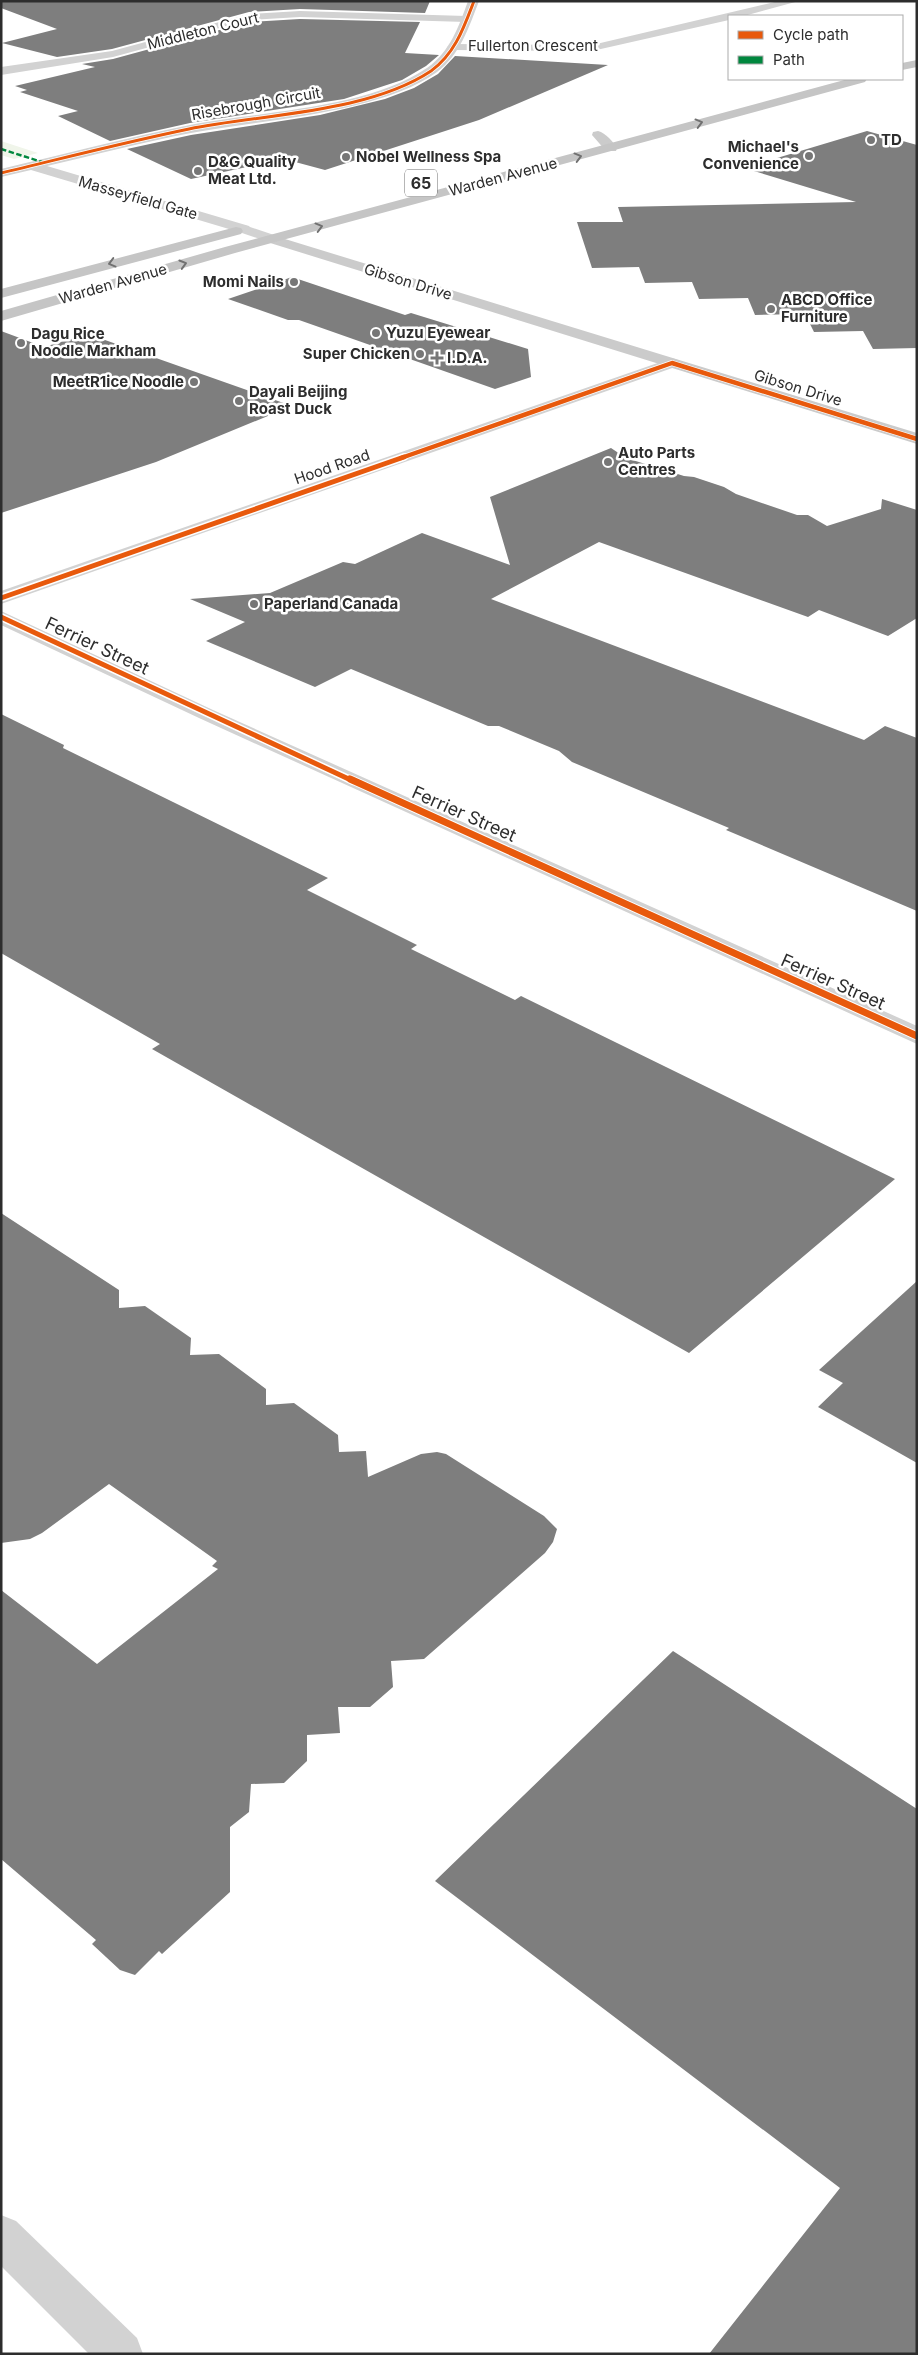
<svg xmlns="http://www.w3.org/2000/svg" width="918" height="2355" viewBox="0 0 918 2355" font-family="Inter,sans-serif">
<rect width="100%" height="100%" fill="#fff"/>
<path fill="#f0f5ea" d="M 1,141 L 38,153 L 14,159 L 1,155 Z"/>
<g fill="#7e7e7e">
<path d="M 1,1 L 430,1 L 425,13 L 300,9 L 249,12 L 112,49 L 57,57 L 2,43 L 57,29 L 1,8 Z"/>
<path d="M 300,19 L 420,22 L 405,53 L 439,55 L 426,66 L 402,80 L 344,99 L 190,123 L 110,141 L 58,116 L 78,111 L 20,92 L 27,90 L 15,86 L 95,67 L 82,64 L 113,59 L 249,22 Z"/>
<path d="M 455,56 L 608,65 L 479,120 L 325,170 L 284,159 L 191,179 L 127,149 L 191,135 L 320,115 L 385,99 L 414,88 L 438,74 Z"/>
<path d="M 867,131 L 917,145 L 917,348 L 873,349 L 863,331 L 814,332 L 805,314 L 755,315 L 748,298 L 699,299 L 692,282 L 645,283 L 639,267 L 592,268 L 577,222 L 623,222 L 618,207 L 856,202 L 744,168 Z"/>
<path d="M 292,277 L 405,315 L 411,313 L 528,349 L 531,377 L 495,389 L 299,320 L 288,320 L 228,299 Z"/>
<path d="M 1,331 L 44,347 L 88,334 L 292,406 L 156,462 L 1,513 Z"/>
<path d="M 611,448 L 626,458 L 684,476 L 694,477 L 724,487 L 736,494 L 797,515 L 808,515 L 827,526 L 881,509 L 882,499 L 917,510 L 917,618 L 888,636 L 819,610 L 808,617 L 599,542 L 491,599 L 864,740 L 885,726 L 917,738 L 917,911 L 726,830 L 729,828 L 572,762 L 559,751 L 499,726 L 488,726 L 351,669 L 315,687 L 206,641 L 245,622 L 190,599 L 270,593 L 343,562 L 355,564 L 422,533 L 510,565 L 490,497 Z"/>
<path d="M 1,714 L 64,745 L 63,748 L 328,878 L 307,890 L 417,945 L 411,949 L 515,1000 L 521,996 L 895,1179 L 689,1353 L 152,1049 L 160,1044 L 1,953 Z"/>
<path d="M 1,1213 L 119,1290 L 119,1308 L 145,1306 L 191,1338 L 190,1355 L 219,1354 L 266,1389 L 266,1405 L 294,1403 L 338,1435 L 339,1452 L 366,1451 L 368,1477 L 421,1454 L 437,1452 L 446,1454 L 544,1516 L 557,1529 L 553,1542 L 545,1553 L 424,1659 L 391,1661 L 393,1687 L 370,1707 L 338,1707 L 340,1733 L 307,1735 L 307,1761 L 284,1783 L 251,1784 L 249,1812 L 230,1827 L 230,1892 L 162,1954 L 159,1951 L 135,1975 L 120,1970 L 92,1944 L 96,1940 L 1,1859 L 1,1590 L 97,1664 L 218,1569 L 212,1566 L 217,1561 L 109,1484 L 42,1533 L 30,1539 L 1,1543 Z"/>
<path d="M 917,1281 L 917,1463 L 818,1407 L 843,1383 L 819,1370 Z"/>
<path d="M 673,1651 L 917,1809 L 917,2354 L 709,2354 L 840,2188 L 435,1881 Z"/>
</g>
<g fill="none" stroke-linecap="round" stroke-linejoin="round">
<g fill="#d2d2d2" fill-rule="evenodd">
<path d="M 779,1 L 799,1 L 744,16 L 729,16 L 729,20 L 592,51 L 453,50 L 447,47 L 453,44 L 592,45 Z"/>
<path d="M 300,11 L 466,16 L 472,19 L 466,22 L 300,17 L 249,20 L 113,57 L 1,75 L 1,67 L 112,51 L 249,14 Z"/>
<path d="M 244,225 L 277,236 L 279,239 L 272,243 L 239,232 L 237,229 Z"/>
<path d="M 672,358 L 678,360 L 680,363 L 678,366 L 1,604 L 1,591 Z"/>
<path d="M 1,611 L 213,710 L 917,1026 L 917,1044 L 199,718 L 1,625 Z"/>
</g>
<g fill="#d2d2d2" fill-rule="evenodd">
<path d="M 468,1 L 479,1 C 469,27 460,55 437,72 C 381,113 261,120 191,133 C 143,142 95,155 47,166 L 249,226 L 251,229 L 249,232 L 239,232 L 31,170 L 1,177 L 1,169 C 64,154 126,138 190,125 C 261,111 367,109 427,68 C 450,52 459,26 468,1 Z"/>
<path d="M 1,2215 L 16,2221 L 137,2338 L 143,2354 L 89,2354 L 1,2266 Z"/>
</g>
<g fill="#cbcbcb" fill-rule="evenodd">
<path d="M 598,131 C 606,133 613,142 617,148 L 616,151 L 606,151 L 592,135 L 593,132 Z"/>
<path d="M 272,235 L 917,433 L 917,444 L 267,242 L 265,239 Z"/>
</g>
<g fill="#c5c5c5" fill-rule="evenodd">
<path d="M 917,60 L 917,67 L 902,70 L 902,63 Z"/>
<path d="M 848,79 L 867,79 L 865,82 L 235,253 L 1,321 L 1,311 L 225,247 Z"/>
<path d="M 236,227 L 241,228 L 243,231 L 241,234 L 1,298 L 1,289 Z"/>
</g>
<path stroke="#00873e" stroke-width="2.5" stroke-dasharray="5.5 2.5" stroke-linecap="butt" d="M 1,149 L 42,162"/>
<defs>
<path id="cycleway-far3" d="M 1,173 C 64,158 126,142 189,129 C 263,114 368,113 431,71 C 455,54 464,27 474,1"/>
<path id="cycleway-far2" d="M 401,458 L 672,363 L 917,439"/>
<g id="cycleway-far1">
<path d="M 1,598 L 404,457"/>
<path d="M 1,617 L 353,781"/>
</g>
<path id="cycleway" d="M 350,779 L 917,1036"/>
</defs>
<use href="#cycleway-far3" stroke="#fff" stroke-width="4.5"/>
<use href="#cycleway-far2" stroke="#fff" stroke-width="6"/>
<use href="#cycleway-far1" stroke="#fff" stroke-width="8"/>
<use href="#cycleway" stroke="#fff" stroke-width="9"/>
<use href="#cycleway-far3" stroke="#e8590c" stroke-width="3"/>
<use href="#cycleway-far2" stroke="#e8590c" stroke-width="4.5"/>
<use href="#cycleway-far1" stroke="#e8590c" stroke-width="5"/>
<use href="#cycleway" stroke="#e8590c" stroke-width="7"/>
</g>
<defs><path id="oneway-chevron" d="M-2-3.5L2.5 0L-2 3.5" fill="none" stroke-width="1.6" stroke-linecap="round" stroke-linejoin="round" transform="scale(1.25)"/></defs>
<g stroke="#717171">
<use href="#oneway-chevron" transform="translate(699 123) rotate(-15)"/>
<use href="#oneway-chevron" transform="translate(578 157) rotate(-15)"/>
<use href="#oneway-chevron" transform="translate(319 227) rotate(-15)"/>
<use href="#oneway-chevron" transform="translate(112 263) rotate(165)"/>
<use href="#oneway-chevron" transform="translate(183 264) rotate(-16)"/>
</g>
<g fill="#767676" stroke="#fff" stroke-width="2">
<circle cx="871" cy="140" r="5"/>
<circle cx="809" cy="156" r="5"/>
<circle cx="346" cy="157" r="5"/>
<circle cx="198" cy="171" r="5"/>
<circle cx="294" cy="282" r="5"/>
<circle cx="771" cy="309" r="5"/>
<circle cx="376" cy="333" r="5"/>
<circle cx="21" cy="343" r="5"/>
<circle cx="420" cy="354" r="5"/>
<path d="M434.5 350.5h5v5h5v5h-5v5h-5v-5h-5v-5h5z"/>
<circle cx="194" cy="382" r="5"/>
<circle cx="239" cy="401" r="5"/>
<circle cx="608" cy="462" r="5"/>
<circle cx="254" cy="604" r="5"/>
</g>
<g text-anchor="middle" stroke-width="5" stroke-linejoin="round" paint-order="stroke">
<g font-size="15" fill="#2d2d2d" stroke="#fff">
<text transform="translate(203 31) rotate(-14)" y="5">Middleton Court</text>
<text x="533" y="51">Fullerton Crescent</text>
<text transform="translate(256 104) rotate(-10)" y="5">Risebrough Circuit</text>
<text transform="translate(503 177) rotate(-15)" y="5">Warden Avenue</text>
<text transform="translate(138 198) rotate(16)" y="5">Masseyfield Gate</text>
<text transform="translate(408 282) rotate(17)" y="5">Gibson Drive</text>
<text transform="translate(113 284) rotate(-16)" y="5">Warden Avenue</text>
<text transform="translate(798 388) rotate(17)" y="5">Gibson Drive</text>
<text transform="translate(332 467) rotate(-19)" y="5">Hood Road</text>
</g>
<g font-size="15" font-weight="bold" fill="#2d2d2d" stroke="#fff" text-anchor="start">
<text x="881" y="145">TD</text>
<text x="799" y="152" text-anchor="end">Michael's<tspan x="799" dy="17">Convenience</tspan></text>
<text x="356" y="162">Nobel Wellness Spa</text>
<text x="208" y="167">D&amp;G Quality<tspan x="208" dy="17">Meat Ltd.</tspan></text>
<text x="284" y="287" text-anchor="end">Momi Nails</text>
<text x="781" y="305">ABCD Office<tspan x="781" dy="17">Furniture</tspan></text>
<text x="386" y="338">Yuzu Eyewear</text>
<text x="31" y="339">Dagu Rice<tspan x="31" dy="17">Noodle Markham</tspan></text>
<text x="410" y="359" text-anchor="end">Super Chicken</text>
<text x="447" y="363">I.D.A.</text>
<text x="184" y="387" text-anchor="end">MeetR1ice Noodle</text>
<text x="249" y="397">Dayali Beijing<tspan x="249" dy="17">Roast Duck</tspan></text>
<text x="618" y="458">Auto Parts<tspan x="618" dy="17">Centres</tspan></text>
<text x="264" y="609">Paperland Canada</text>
</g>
<rect fill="#fff" stroke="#6c6c6c" stroke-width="1" x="405" y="169.5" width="32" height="27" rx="4"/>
<g font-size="16" font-weight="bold" fill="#2d2d2d">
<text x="421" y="189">65</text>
</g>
<g font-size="18" fill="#2d2d2d" stroke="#fff">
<text transform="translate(97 646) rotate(25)" y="6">Ferrier Street</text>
<text transform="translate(464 814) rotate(24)" y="6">Ferrier Street</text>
<text transform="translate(833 982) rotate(24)" y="6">Ferrier Street</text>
</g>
</g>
<rect width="918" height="2355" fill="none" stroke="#2d2d2d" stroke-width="5"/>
<rect x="728" y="15" width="175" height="65" fill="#ffffff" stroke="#ababab"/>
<rect x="738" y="31" width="25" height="8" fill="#e8590c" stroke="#ababab"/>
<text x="773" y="40" font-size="15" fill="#2d2d2d">Cycle path</text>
<rect x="738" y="56" width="25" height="8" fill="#00873e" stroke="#ababab"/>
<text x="773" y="65" font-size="15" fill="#2d2d2d">Path</text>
</svg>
